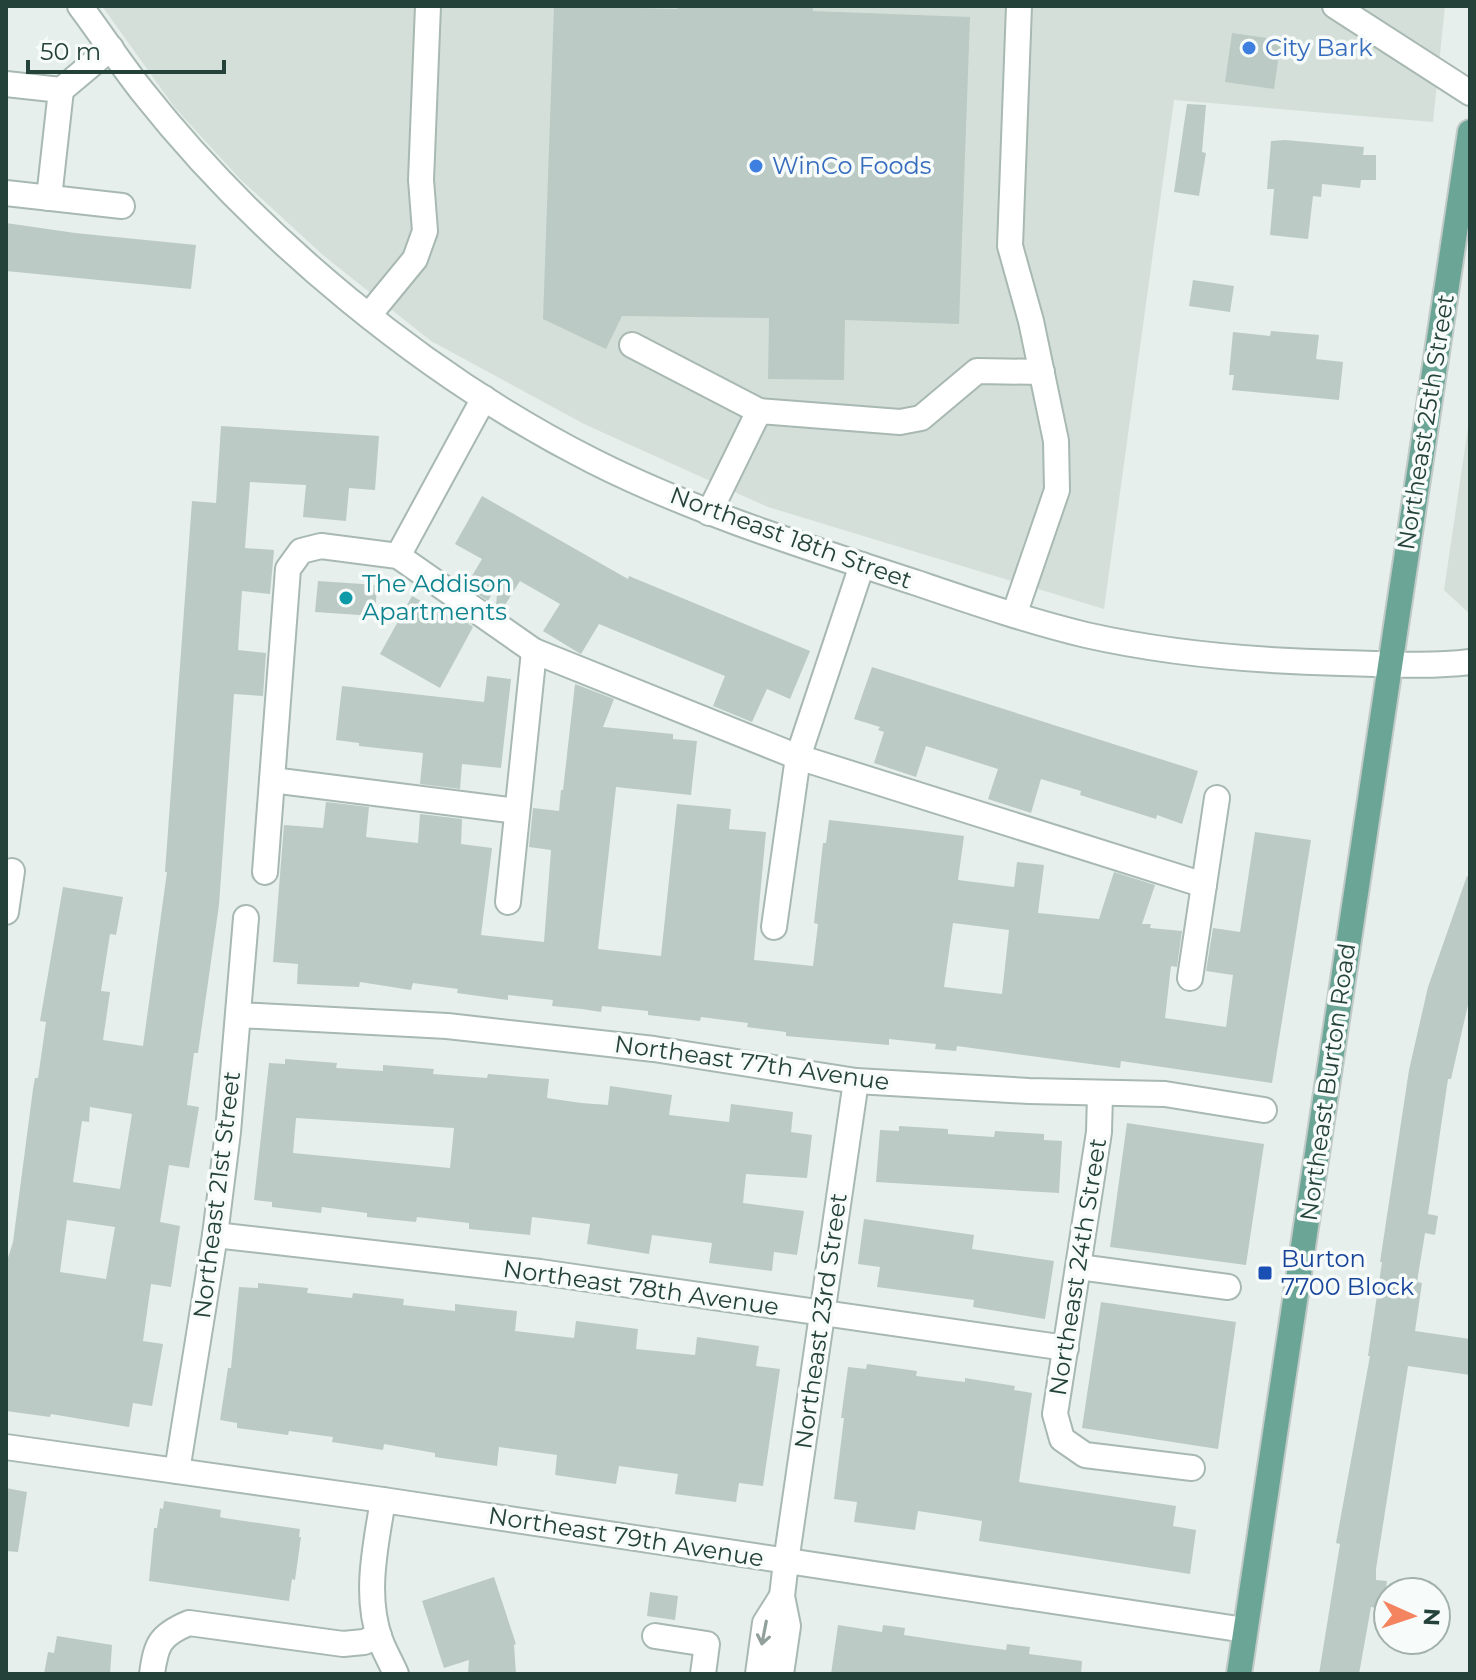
<svg xmlns="http://www.w3.org/2000/svg" width="1476" height="1680" viewBox="0 0 1476 1680" font-family="Montserrat,sans-serif">
<rect width="100%" height="100%" fill="#e6efeb"/>
<g fill="#d4dfda">
<path d="M 102,6 L 1445,6 L 1433,122 L 1174,100 L 1104,609 L 768,507 L 584,424 L 431,341 L 324,256 L 240,179 L 175,108 Z"/>
<path d="M 1470,414 L 1470,614 L 1444,590 Z"/>
</g>
<g fill="#bbcac4" fill-rule="evenodd">
<path d="M 554,6 L 677,9 L 677,6 L 813,6 L 813,11 L 970,17 L 959,324 L 845,320 L 844,380 L 768,379 L 769,318 L 622,316 L 606,349 L 543,319 Z"/>
<path d="M 1232,33 L 1281,40 L 1274,89 L 1225,82 Z"/>
<path d="M 1187,104 L 1206,105 L 1202,152 L 1206,153 L 1199,196 L 1174,192 Z"/>
<path d="M 1285,140 L 1364,147 L 1363,155 L 1376,155 L 1376,180 L 1361,180 L 1360,188 L 1322,184 L 1321,197 L 1313,196 L 1308,239 L 1270,235 L 1274,189 L 1267,189 L 1271,141 Z"/>
<path d="M 6,223 L 75,233 L 196,245 L 191,289 L 6,271 Z"/>
<path d="M 1193,280 L 1234,286 L 1230,312 L 1189,306 Z"/>
<path d="M 1271,331 L 1319,335 L 1316,359 L 1343,362 L 1339,400 L 1232,390 L 1234,375 L 1229,375 L 1233,332 L 1270,336 Z"/>
<path d="M 221,426 L 379,436 L 375,490 L 349,488 L 346,521 L 303,517 L 306,485 L 250,482 L 245,548 L 274,550 L 270,594 L 242,591 L 238,650 L 266,653 L 263,696 L 234,694 L 219,905 L 198,1053 L 194,1053 L 187,1105 L 199,1107 L 189,1168 L 169,1165 L 160,1222 L 180,1226 L 171,1287 L 151,1284 L 143,1341 L 163,1344 L 152,1406 L 133,1403 L 129,1427 L 51,1414 L 50,1417 L 6,1411 L 6,1264 L 13,1242 L 33,1089 L 35,1078 L 38,1078 L 46,1022 L 40,1021 L 63,887 L 123,897 L 116,935 L 110,934 L 101,991 L 110,992 L 103,1040 L 143,1046 L 167,872 L 165,872 L 192,501 L 216,503 ZM 90,1107 L 132,1114 L 120,1189 L 73,1182 L 82,1121 L 89,1122 ZM 67,1220 L 115,1227 L 106,1279 L 60,1272 Z"/>
<path d="M 482,496 L 628,579 L 629,576 L 810,651 L 790,699 L 767,689 L 752,722 L 713,706 L 725,676 L 599,624 L 581,654 L 579,653 L 543,631 L 560,604 L 520,581 L 502,610 L 496,606 L 498,582 L 488,601 L 466,586 L 482,559 L 455,544 Z"/>
<path d="M 318,581 L 377,585 L 375,616 L 315,612 Z"/>
<path d="M 412,596 L 448,616 L 451,611 L 473,627 L 440,688 L 380,654 Z"/>
<path d="M 872,667 L 1198,771 L 1182,824 L 1157,815 L 1156,819 L 1080,795 L 1081,791 L 1041,779 L 1031,813 L 988,799 L 998,769 L 926,746 L 916,777 L 874,763 L 884,732 L 878,730 L 880,727 L 854,719 Z"/>
<path d="M 487,676 L 511,679 L 501,768 L 462,764 L 460,789 L 420,784 L 423,753 L 359,746 L 359,743 L 336,740 L 342,686 L 484,702 Z"/>
<path d="M 575,684 L 614,699 L 603,727 L 673,734 L 673,739 L 697,741 L 691,795 L 616,787 L 598,949 L 661,956 L 677,804 L 731,809 L 729,829 L 766,832 L 754,960 L 813,966 L 818,924 L 814,923 L 823,843 L 826,843 L 829,820 L 918,830 L 964,836 L 958,880 L 1014,887 L 1017,862 L 1044,865 L 1038,913 L 1099,919 L 1114,872 L 1155,885 L 1142,924 L 1151,924 L 1150,928 L 1182,931 L 1177,967 L 1171,966 L 1165,1018 L 1226,1027 L 1233,975 L 1206,971 L 1213,928 L 1240,932 L 1255,832 L 1311,840 L 1272,1083 L 1121,1061 L 1120,1068 L 957,1046 L 956,1051 L 935,1049 L 936,1044 L 889,1039 L 889,1045 L 786,1036 L 786,1032 L 747,1027 L 748,1023 L 701,1017 L 700,1021 L 648,1015 L 648,1011 L 602,1006 L 601,1012 L 582,1009 L 552,1006 L 553,1000 L 508,995 L 508,1000 L 486,997 L 457,993 L 458,989 L 413,983 L 411,990 L 360,982 L 359,987 L 297,984 L 298,964 L 273,962 L 284,825 L 323,828 L 326,802 L 369,807 L 366,837 L 418,843 L 420,814 L 462,819 L 461,844 L 492,848 L 481,935 L 544,942 L 551,850 L 529,847 L 533,808 L 559,811 L 561,790 L 563,790 ZM 953,923 L 1009,930 L 1002,994 L 944,987 Z"/>
<path d="M 1467,876 L 1470,877 L 1470,996 L 1451,1079 L 1448,1079 L 1428,1214 L 1438,1216 L 1435,1235 L 1425,1233 L 1417,1282 L 1422,1283 L 1415,1331 L 1470,1339 L 1470,1375 L 1408,1366 L 1376,1569 L 1376,1580 L 1387,1581 L 1383,1609 L 1371,1607 L 1359,1674 L 1319,1674 L 1340,1544 L 1336,1543 L 1370,1356 L 1368,1356 L 1382,1262 L 1380,1262 L 1409,1070 L 1428,987 Z"/>
<path d="M 285,1059 L 337,1063 L 336,1068 L 383,1071 L 383,1065 L 434,1069 L 433,1074 L 487,1078 L 488,1074 L 549,1079 L 547,1098 L 581,1103 L 608,1105 L 610,1086 L 672,1095 L 669,1115 L 729,1122 L 731,1104 L 793,1112 L 791,1132 L 812,1135 L 807,1178 L 746,1174 L 743,1203 L 804,1211 L 797,1255 L 774,1252 L 772,1271 L 709,1263 L 712,1243 L 652,1235 L 649,1254 L 587,1244 L 590,1224 L 565,1221 L 532,1217 L 530,1235 L 469,1229 L 469,1223 L 417,1217 L 416,1222 L 367,1217 L 367,1213 L 322,1207 L 321,1213 L 272,1207 L 272,1202 L 254,1200 L 269,1063 L 285,1064 ZM 296,1118 L 454,1128 L 450,1168 L 293,1153 Z"/>
<path d="M 1127,1123 L 1264,1144 L 1246,1265 L 1110,1247 Z"/>
<path d="M 899,1126 L 948,1129 L 948,1134 L 994,1137 L 995,1131 L 1044,1134 L 1044,1140 L 1062,1141 L 1059,1193 L 876,1182 L 880,1130 L 899,1131 Z"/>
<path d="M 864,1219 L 974,1235 L 972,1249 L 1054,1261 L 1045,1319 L 973,1307 L 974,1300 L 877,1287 L 880,1267 L 858,1264 Z"/>
<path d="M 258,1283 L 308,1288 L 307,1293 L 352,1298 L 353,1293 L 404,1299 L 403,1305 L 455,1311 L 455,1304 L 517,1311 L 515,1331 L 574,1338 L 576,1321 L 638,1329 L 636,1349 L 695,1355 L 697,1337 L 759,1346 L 756,1366 L 780,1369 L 763,1486 L 739,1483 L 736,1502 L 675,1494 L 678,1474 L 619,1466 L 616,1484 L 555,1475 L 557,1455 L 499,1447 L 497,1466 L 435,1457 L 435,1453 L 384,1444 L 383,1450 L 332,1442 L 333,1437 L 289,1431 L 288,1435 L 237,1428 L 237,1423 L 220,1420 L 228,1368 L 231,1368 L 239,1287 L 258,1288 Z"/>
<path d="M 1101,1302 L 1236,1322 L 1218,1449 L 1082,1428 Z"/>
<path d="M 867,1364 L 917,1371 L 916,1376 L 965,1382 L 965,1378 L 1015,1386 L 1014,1390 L 1032,1393 L 1019,1482 L 1176,1506 L 1173,1526 L 1196,1530 L 1190,1574 L 979,1541 L 982,1521 L 958,1517 L 918,1511 L 915,1530 L 854,1522 L 857,1502 L 834,1499 L 844,1418 L 841,1418 L 848,1367 L 866,1369 Z"/>
<path d="M 6,1488 L 27,1492 L 18,1552 L 6,1551 Z"/>
<path d="M 164,1501 L 221,1510 L 220,1517 L 224,1518 L 300,1529 L 299,1537 L 301,1537 L 295,1580 L 292,1579 L 289,1601 L 149,1581 L 154,1528 L 157,1528 L 160,1508 L 163,1509 Z"/>
<path d="M 494,1577 L 516,1644 L 514,1645 L 516,1674 L 468,1674 L 469,1660 L 444,1668 L 422,1601 Z"/>
<path d="M 650,1592 L 678,1596 L 675,1620 L 647,1616 Z"/>
<path d="M 838,1625 L 882,1632 L 883,1625 L 905,1628 L 904,1635 L 963,1644 L 1006,1650 L 1007,1644 L 1030,1647 L 1029,1654 L 1082,1661 L 1081,1674 L 831,1674 Z"/>
<path d="M 57,1636 L 112,1645 L 110,1674 L 44,1674 L 48,1652 L 54,1653 Z"/>
</g>
<g fill="none" stroke-linecap="round" stroke-linejoin="round">
<defs>
<g id="minor">
<path d="M 80,6 C 101,34 120,63 142,91 C 258,238 425,376 593,461 C 696,513 807,547 917,583 C 973,602 1028,621 1086,635 C 1170,654 1255,661 1341,663 C 1384,664 1428,667 1470,662"/>
<path d="M 1335,6 L 1470,93"/>
<path d="M 6,84 L 61,90 L 111,48"/>
<path d="M 6,193 L 122,206"/>
<path d="M 49,198 L 61,90"/>
<path d="M 369,315 L 415,259 L 425,231 L 421,180 L 428,6"/>
<path d="M 632,345 L 759,411"/>
<path d="M 709,513 L 759,411 L 900,422 L 921,418 L 977,371 L 1042,372"/>
<path d="M 398,556 L 484,398"/>
<path d="M 1014,615 L 1057,490 L 1056,441 L 1031,321 L 1010,246 L 1019,6"/>
<path d="M 272,780 L 517,811"/>
<path d="M 265,872 L 288,569 L 301,551 L 321,546 L 398,556 L 534,651 L 798,757 L 1204,885"/>
<path d="M 508,902 L 534,651"/>
<path d="M 6,912 L 12,871"/>
<path d="M 774,927 L 798,757 L 862,565"/>
<path d="M 1190,978 L 1217,798"/>
<path d="M 239,1015 L 447,1026 L 654,1049 L 856,1081 L 1029,1091 L 1165,1094 L 1264,1110"/>
<path d="M 1100,1094 L 1099,1132 L 1055,1414 L 1062,1439 L 1085,1455 L 1192,1468"/>
<path d="M 215,1235 L 540,1272 L 1066,1348"/>
<path d="M 1079,1267 L 1228,1287"/>
<path d="M 6,1447 L 383,1500 L 1245,1630"/>
<path d="M 177,1471 L 215,1235 L 228,1132 L 246,918"/>
<path d="M 383,1500 C 376,1544 364,1595 380,1639 C 384,1651 391,1662 396,1674"/>
<path d="M 655,1636 L 707,1644 L 703,1674"/>
<path d="M 152,1674 C 156,1644 160,1635 189,1623 L 343,1644 L 364,1642 L 379,1636"/>
<path d="M 758,1674 L 765,1623 L 782,1596"/>
<path d="M 781,1674 L 788,1626 L 782,1596 L 786,1562 L 856,1081"/>
</g>
<path id="major" d="M 1239,1674 L 1470,132"/>
</defs>
<use href="#minor" stroke="#a8b8b2" stroke-width="28"/>
<use href="#major" stroke="#c2cac8" stroke-width="28"/>
<use href="#minor" stroke="#fff" stroke-width="24"/>
<use href="#major" stroke="#6aa596" stroke-width="24"/>
</g>
<defs><path id="oneway-shaft" d="M-6 0H5M1.5-3L5.5 0L1.5 3" fill="none" stroke-width="1.6" stroke-linecap="round" stroke-linejoin="round" transform="scale(2)"/></defs>
<use stroke="#92a09c" href="#oneway-shaft" transform="translate(764 1633) rotate(101)"/>
<g fill="#3f7fe0" stroke="#f7fbf9" stroke-width="3">
<circle cx="1249" cy="48" r="8"/>
<circle cx="756" cy="166" r="8"/>
</g>
<circle fill="#0f9aa8" stroke="#f7fbf9" stroke-width="3" cx="346" cy="598" r="8"/>
<rect fill="#1a4fb4" stroke="#f7fbf9" stroke-width="3" x="1257" y="1265" width="16" height="16" rx="4"/>
<g text-anchor="middle" stroke-width="7" stroke-linejoin="round" paint-order="stroke">
<g font-size="24" fill="#366cbe" stroke="#f7fbf9" text-anchor="start">
<text x="1265" y="56">City Bark</text>
<text x="772" y="174">WinCo Foods</text>
</g>
<g font-size="24" fill="#24423a" stroke="#f7fbf9">
<text transform="translate(1426 422) rotate(-81)" y="8">Northeast 25th Street</text>
<text transform="translate(791 538) rotate(20)" y="8">Northeast 18th Street</text>
<text transform="translate(752 1063) rotate(8)" y="8">Northeast 77th Avenue</text>
<text transform="translate(1328 1082) rotate(-82)" y="8">Northeast Burton Road</text>
<text transform="translate(217 1195) rotate(-83)" y="8">Northeast 21st Street</text>
<text transform="translate(1078 1267) rotate(-81)" y="8">Northeast 24th Street</text>
<text transform="translate(641 1288) rotate(8)" y="8">Northeast 78th Avenue</text>
<text transform="translate(821 1321) rotate(-82)" y="8">Northeast 23rd Street</text>
<text transform="translate(626 1537) rotate(9)" y="8">Northeast 79th Avenue</text>
</g>
<g font-size="24" fill="#0d838f" stroke="#f7fbf9" text-anchor="start">
<text x="362" y="592">The Addison<tspan x="362" dy="28">Apartments</tspan></text>
</g>
<g font-size="24" fill="#164399" stroke="#f7fbf9" text-anchor="start">
<text x="1281" y="1267">Burton<tspan x="1281" dy="28">7700 Block</tspan></text>
</g>
</g>
<rect width="1476" height="1680" fill="none" stroke="#24423a" stroke-width="16"/>
<g transform="translate(1412 1616) rotate(93)"><circle r="38" fill="#f7fbf9" stroke="#a3b1ad" stroke-width="2"/>
<path d="M0-6L14 30L0 20L-14 30Z" fill="#f4845f"/>
<text y="-12" font-size="22" font-weight="bold" text-anchor="middle" fill="#24423a">N</text>
</g>
<path d="M28 60v12h196v-12" fill="none" stroke="#24423a" stroke-width="4"/>
<text x="40" y="60" font-size="24" fill="#24423a" stroke="#f7fbf9" stroke-width="6" paint-order="stroke">50 m</text>
</svg>
